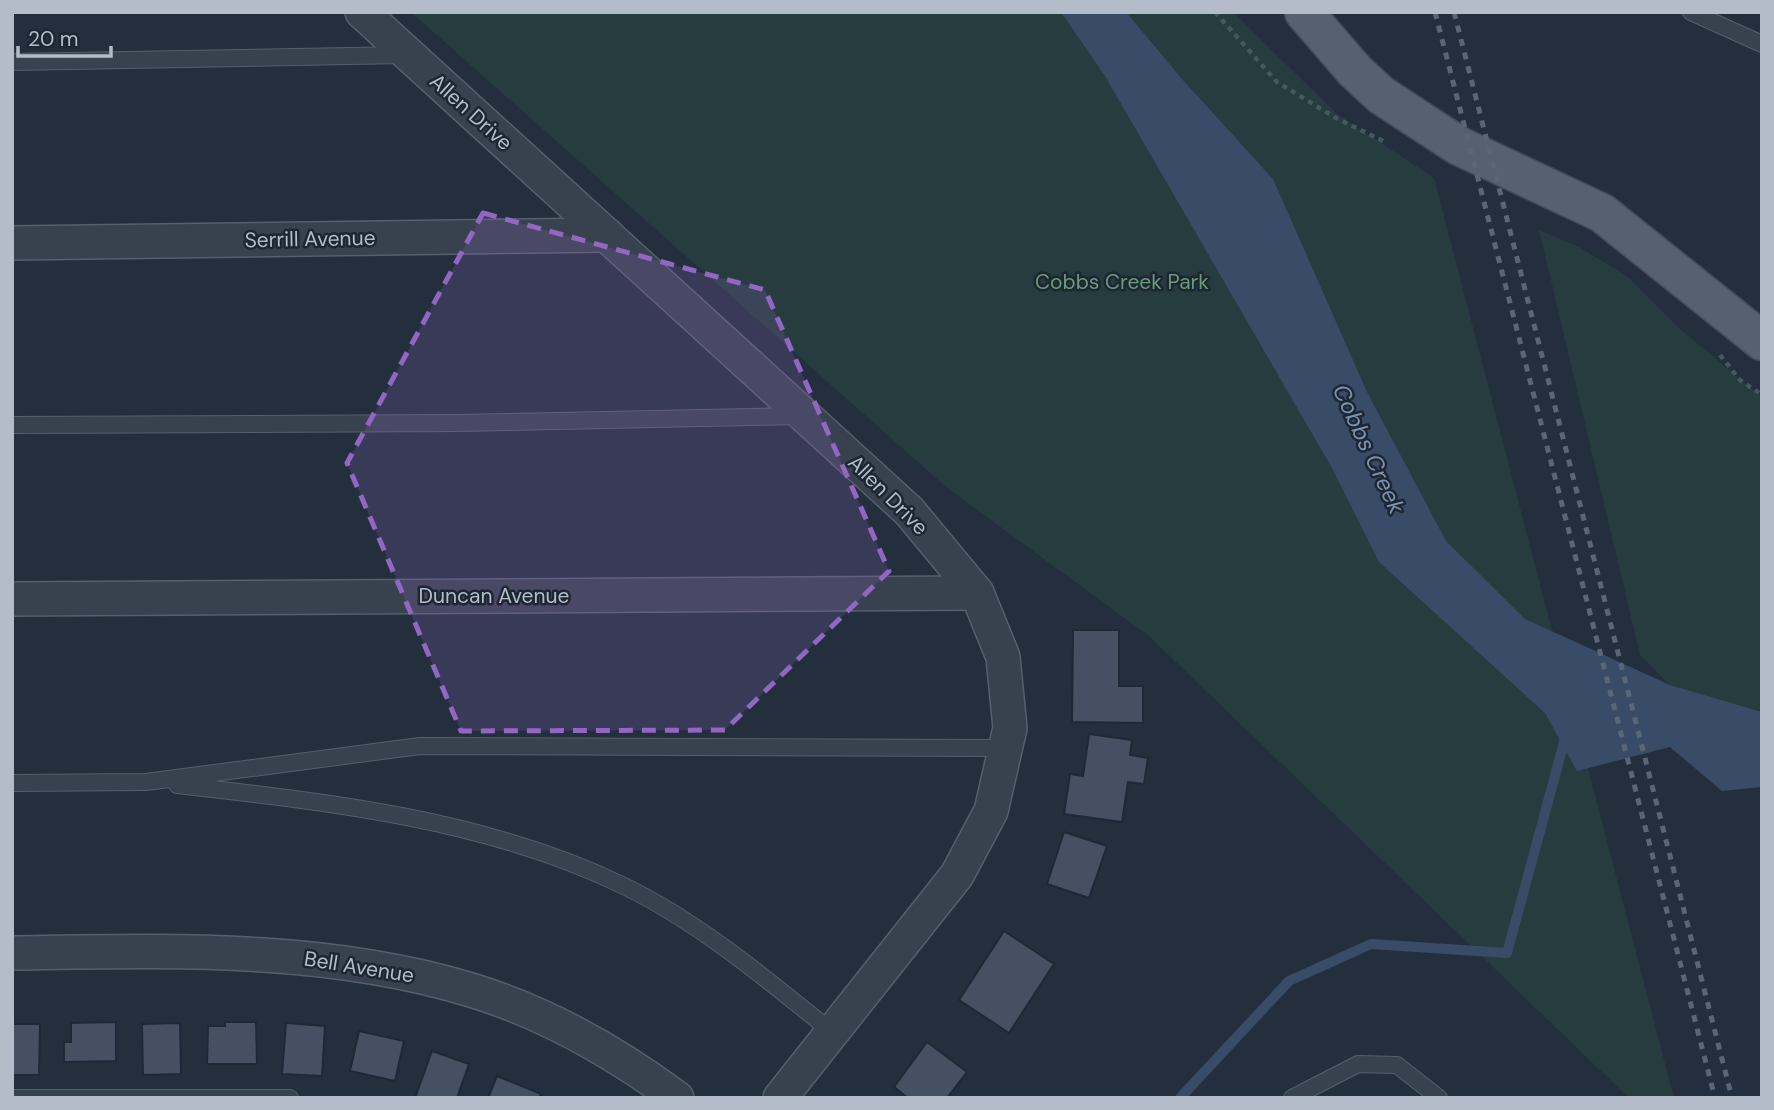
<svg xmlns="http://www.w3.org/2000/svg" width="1774" height="1110" viewBox="0 0 1774 1110" font-family="'DM Sans',sans-serif">
<rect width="100%" height="100%" fill="#242f3e"/>
<g fill="#263c3f">
<path d="M 411,12 L 1233,12 L 1337,114 L 1434,178 L 1674,1098 L 1629,1098 L 1149,636 L 946,487 Z"/>
<path d="M 1539,230 L 1579,247 L 1628,277 L 1681,330 L 1762,397 L 1762,712 L 1670,685 L 1640,655 Z"/>
</g>
<path fill="#394c67" d="M 1061,12 L 1126,12 L 1182,79 L 1273,179 L 1367,392 L 1446,541 L 1525,619 L 1670,685 L 1762,712 L 1762,787 L 1722,791 L 1670,747 L 1577,771 L 1545,713 L 1379,562 L 1332,468 L 1105,76 Z"/>
<g fill="none" stroke-linecap="round" stroke-linejoin="round">
<path stroke="#394c67" stroke-width="10" d="M 1180,1098 L 1289,981 L 1371,944 L 1507,953 L 1566,735"/>
</g>
<g fill="#455162" stroke="#1f2835" stroke-width="2">
<path d="M 1073,630 L 1119,630 L 1119,686 L 1143,686 L 1143,723 L 1072,722 Z"/>
<path d="M 1089,734 L 1132,740 L 1130,755 L 1148,758 L 1144,784 L 1128,782 L 1122,822 L 1064,814 L 1070,774 L 1083,776 Z"/>
<path d="M 1064,832 L 1107,846 L 1089,898 L 1047,884 Z"/>
<path d="M 1004,931 L 1054,964 L 1009,1033 L 959,1000 Z"/>
<path d="M 116,1022 L 116,1061 L 64,1062 L 64,1042 L 71,1042 L 71,1023 Z"/>
<path d="M 225,1022 L 256,1022 L 257,1064 L 207,1064 L 208,1026 L 225,1026 Z"/>
<path d="M 180,1023 L 181,1074 L 143,1075 L 142,1024 Z"/>
<path d="M 286,1023 L 325,1026 L 322,1076 L 282,1074 Z"/>
<path d="M 12,1024 L 40,1024 L 39,1075 L 12,1075 Z"/>
<path d="M 359,1031 L 404,1041 L 395,1081 L 350,1071 Z"/>
<path d="M 927,1042 L 967,1072 L 947,1098 L 908,1098 L 894,1087 Z"/>
<path d="M 432,1051 L 469,1064 L 457,1098 L 415,1098 Z"/>
<path d="M 497,1076 L 541,1094 L 539,1098 L 488,1098 Z"/>
</g>
<g fill="none" stroke-linecap="round" stroke-linejoin="round">
<defs>
<g id="service">
<path d="M 1691,12 L 1762,44"/>
<path d="M 12,62 L 405,55"/>
<path d="M 12,425 L 456,423 L 801,416"/>
<path d="M 12,783 L 146,782 L 420,746 L 1005,748"/>
<path d="M 177,785 C 328,802 486,819 624,886 C 697,921 769,981 832,1032"/>
<path d="M 12,1098 L 290,1098"/>
<path d="M 1292,1098 L 1358,1064 L 1397,1065 L 1439,1098"/>
</g>
<g id="minor">
<path d="M 362,12 L 909,511 L 977,593 L 1003,657 L 1010,728 L 991,811 L 957,875 L 780,1098"/>
<path d="M 12,243 L 607,235"/>
<path d="M 12,599 L 977,593"/>
<path d="M 12,953 C 165,951 323,945 471,990 C 544,1012 616,1053 677,1098"/>
</g>
<path id="primary" d="M 1304,12 L 1355,71 L 1381,95 L 1459,146 L 1602,213 L 1762,341"/>
</defs>
<use href="#service" stroke="#565f6c" stroke-width="18"/>
<use href="#minor" stroke="#565f6c" stroke-width="36"/>
<use href="#primary" stroke="#414a57" stroke-width="41"/>
<g stroke="#44595c" stroke-width="4.5" stroke-dasharray="5 5" stroke-linecap="butt">
<path d="M 1215,12 L 1277,82 L 1336,118 L 1387,143"/>
<path d="M 1720,355 L 1740,380 L 1762,395"/>
</g>
<use href="#service" stroke="#38414e" stroke-width="16"/>
<use href="#minor" stroke="#38414e" stroke-width="33"/>
<use href="#primary" stroke="#56606e" stroke-width="38"/>
<g stroke="#5a6575" stroke-width="5" stroke-dasharray="7 7" stroke-linecap="butt">
<path d="M 1435,12 L 1715,1098"/>
<path d="M 1454,12 L 1732,1098"/>
</g>
</g>
<path fill="#9266c3" fill-opacity="0.2" stroke="#9266c3" stroke-width="5" stroke-dasharray="14 9" stroke-linejoin="round" d="M 483,213 L 765,290 L 889,571 L 725,730 L 461,731 L 347,463 Z"/>
<g text-anchor="middle" stroke-width="5" stroke-linejoin="round" paint-order="stroke">
<g font-size="21" fill="#b4bcc9" stroke="#1d2633">
<text transform="translate(471 112) rotate(42)" y="7">Allen Drive</text>
<text transform="translate(310 239) rotate(-1)" y="7">Serrill Avenue</text>
<text transform="translate(888 495) rotate(45)" y="7">Allen Drive</text>
<text x="494" y="603">Duncan Avenue</text>
<text transform="translate(359 967) rotate(9)" y="7">Bell Avenue</text>
</g>
<g font-size="21" fill="#6b9a76" stroke="#1d2633">
<text x="1122" y="289">Cobbs Creek Park</text>
</g>
<g font-size="23" font-style="italic" fill="#7c92b1" stroke="#1d2633">
<text transform="translate(1369 449) rotate(65)" y="8">Cobbs Creek</text>
</g>
</g>
<rect width="1774" height="1110" fill="none" stroke="#b4bcc9" stroke-width="28"/>
<path d="M18 46v10h93v-10" fill="none" stroke="#b4bcc9" stroke-width="3.5"/>
<text x="28" y="46" font-size="21" fill="#b4bcc9" stroke="#1d2633" stroke-width="5" paint-order="stroke">20 m</text>
</svg>
